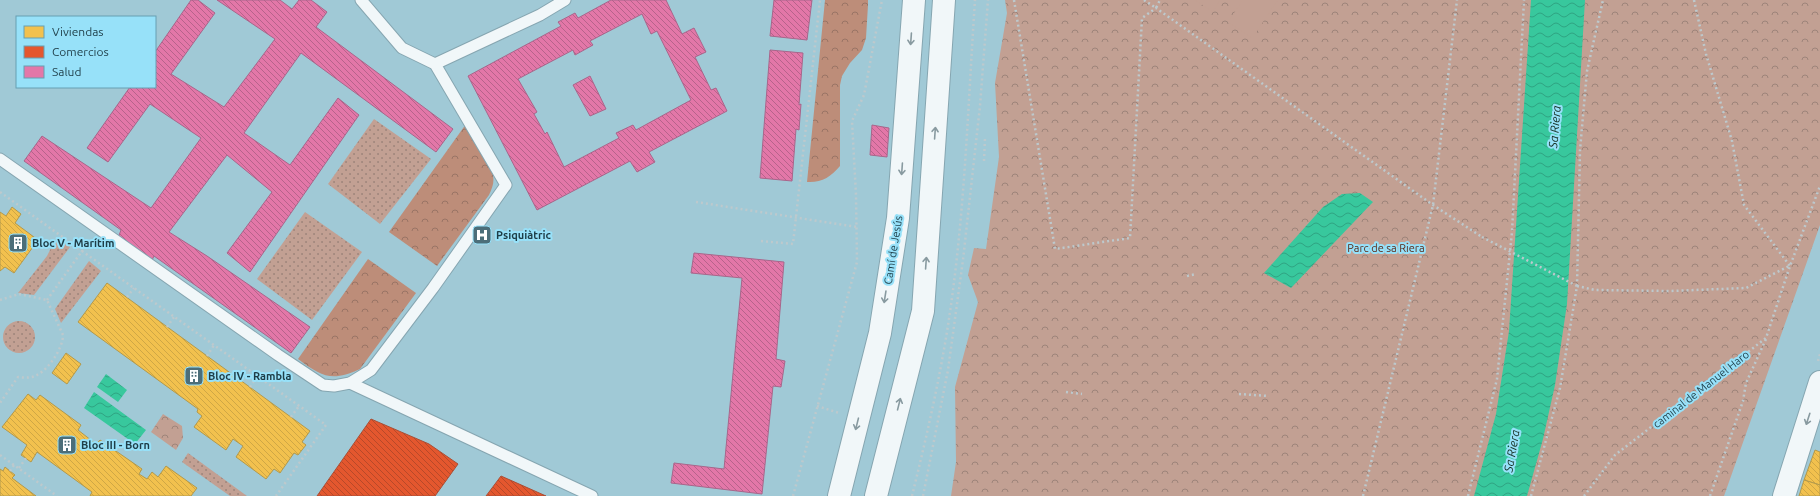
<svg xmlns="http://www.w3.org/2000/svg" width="1820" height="496" viewBox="0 0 1820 496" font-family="Ubuntu,sans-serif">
<defs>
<pattern id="grass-dots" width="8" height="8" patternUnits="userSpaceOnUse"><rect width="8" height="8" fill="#c2a093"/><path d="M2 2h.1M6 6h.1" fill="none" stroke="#9d847a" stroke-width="1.8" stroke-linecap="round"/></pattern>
<pattern id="forest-crowns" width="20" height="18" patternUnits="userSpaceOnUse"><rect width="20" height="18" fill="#bd8d79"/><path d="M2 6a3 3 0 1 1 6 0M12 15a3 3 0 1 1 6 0" fill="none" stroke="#997465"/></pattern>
<pattern id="park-crowns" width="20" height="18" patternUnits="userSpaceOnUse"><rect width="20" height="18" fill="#c2a093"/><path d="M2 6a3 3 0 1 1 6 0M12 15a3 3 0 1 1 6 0" fill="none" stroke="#9d847a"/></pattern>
<pattern id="water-waves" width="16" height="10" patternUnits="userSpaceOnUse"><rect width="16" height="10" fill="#38c89d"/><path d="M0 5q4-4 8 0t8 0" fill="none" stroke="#2fa482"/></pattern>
<pattern id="homes-back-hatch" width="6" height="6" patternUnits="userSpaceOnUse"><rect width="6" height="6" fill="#f2c14e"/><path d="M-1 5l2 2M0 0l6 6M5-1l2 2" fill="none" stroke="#cfa745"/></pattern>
<pattern id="shops-back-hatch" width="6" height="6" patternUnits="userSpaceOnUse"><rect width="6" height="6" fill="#e4572e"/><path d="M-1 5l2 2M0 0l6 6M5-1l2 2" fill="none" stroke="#b84929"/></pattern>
<pattern id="health-back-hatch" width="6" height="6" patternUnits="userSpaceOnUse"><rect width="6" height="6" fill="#e377a8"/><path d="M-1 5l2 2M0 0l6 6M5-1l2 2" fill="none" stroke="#b7638b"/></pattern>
</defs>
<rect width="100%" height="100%" fill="#a0c9d6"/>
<g fill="url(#grass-dots)">
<path d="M 374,119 L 431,159 L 380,224 L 328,184 Z"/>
<path d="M 305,212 L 362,252 L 312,320 L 257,279 Z"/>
<path d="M 56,238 L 70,247 L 34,295 L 18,293 L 47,256 Z"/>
<path d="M 89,261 L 101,271 L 61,323 L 55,309 Z"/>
<circle cx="19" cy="337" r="16"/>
<path d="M 188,453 L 247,496 L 230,496 L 182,462 Z"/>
</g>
<g fill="url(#forest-crowns)">
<path d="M 825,0 L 868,0 L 868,5 L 866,38 L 862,50 L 850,63 L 842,76 L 840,85 L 840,166 C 831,177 821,183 807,182 Z"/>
<path d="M 466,124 L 492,171 C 495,181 493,186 489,195 L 437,266 L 389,232 Z"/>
<path d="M 368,259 L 416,293 L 360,369 C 332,382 322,377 298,359 Z"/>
</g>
<g fill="url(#park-crowns)">
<path d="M 1005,0 L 1820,0 L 1820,225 L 1724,496 L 951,496 L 956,462 L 955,387 L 978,302 L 968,275 L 974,248 L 986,249 L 999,157 L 995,83 L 1007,13 Z"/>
<path d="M 163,414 L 182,426 L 183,438 L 176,450 L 151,432 Z"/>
</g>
<g fill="#c2a093">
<path d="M 1195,0 L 1220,0 L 1213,12 Z"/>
<path d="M 1243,0 L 1278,0 L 1252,38 L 1228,22 Z"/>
</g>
<g fill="url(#water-waves)">
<path d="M 1531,0 L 1585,0 L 1567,304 L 1555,385 L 1543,439 L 1527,496 L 1474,496 L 1496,414 L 1509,331 Z"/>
<path d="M 1360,193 L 1373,202 L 1291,288 L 1264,273 L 1323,207 L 1342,194 Z"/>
<path d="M 106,374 L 127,390 L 118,402 L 97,387 Z"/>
<path d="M 94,392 L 146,430 L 135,444 L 84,408 Z"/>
</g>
<g fill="url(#homes-back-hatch)" stroke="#b2994c">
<path d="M 12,207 L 21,214 L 15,223 L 38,240 L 14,273 L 5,267 L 0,271 L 0,212 L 6,216 Z"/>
<path d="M 107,283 L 310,431 L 302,442 L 306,445 L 298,455 L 294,453 L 280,473 L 274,469 L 266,479 L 236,457 L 243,446 L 233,439 L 226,450 L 194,427 L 202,416 L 197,412 L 198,409 L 78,322 Z"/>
<path d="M 66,353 L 81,364 L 67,384 L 52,373 Z"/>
<path d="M 28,394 L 36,400 L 40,395 L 81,425 L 78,430 L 96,444 L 100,440 L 142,469 L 139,474 L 147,479 L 152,472 L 158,477 L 166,466 L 197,488 L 191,496 L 90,496 L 92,492 L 37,452 L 31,462 L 21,455 L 27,445 L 2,427 Z"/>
<path d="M 1815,450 L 1820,452 L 1820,485 L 1804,480 Z"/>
<path d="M 5,467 L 15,475 L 12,478 L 36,496 L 0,496 L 0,469 L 3,471 Z"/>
<path d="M 1804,480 L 1820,485 L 1820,496 L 1799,496 Z"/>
</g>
<g fill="url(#shops-back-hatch)" stroke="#a94f36">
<path d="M 371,419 L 429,444 L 458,464 L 435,496 L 317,496 Z"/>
<path d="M 501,476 L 546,496 L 486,496 Z"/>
</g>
<g fill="url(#health-back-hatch)" stroke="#a8668b" fill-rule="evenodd">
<path d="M 191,0 L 198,0 L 215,13 L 171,74 L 224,107 L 275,39 L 217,0 L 280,0 L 292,9 L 299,0 L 311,0 L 327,12 L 316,27 L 453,129 L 436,152 L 301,53 L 244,133 L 290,165 L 338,98 L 359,115 L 250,272 L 227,253 L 272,192 L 227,155 L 169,232 L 207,256 L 310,327 L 291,353 L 154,256 L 150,264 L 118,238 L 121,230 L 24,161 L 42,136 L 151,208 L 201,138 L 150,104 L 108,162 L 87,148 L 130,87 L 155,87 L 155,52 Z"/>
<path d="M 611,0 L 666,0 L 682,34 L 694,28 L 706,52 L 695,57 L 711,90 L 716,88 L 727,111 L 649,152 L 655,162 L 637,172 L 630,161 L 537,210 L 468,76 L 561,26 L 558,22 L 575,13 L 578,18 ZM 642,14 L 651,34 L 657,31 L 691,100 L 636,130 L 633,125 L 616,133 L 619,138 L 564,167 L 547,132 L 545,134 L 534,114 L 537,112 L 518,79 L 573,50 L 575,55 L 593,45 L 590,41 Z"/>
<path d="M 774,0 L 812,0 L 807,40 L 770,36 Z"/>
<path d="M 770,50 L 803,53 L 799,105 L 801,104 L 799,130 L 796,129 L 792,181 L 760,178 Z"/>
<path d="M 590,76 L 606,109 L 590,116 L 573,85 Z"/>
<path d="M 872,125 L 889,128 L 887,157 L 870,155 Z"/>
<path d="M 694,253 L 784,262 L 776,359 L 785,361 L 781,387 L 773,386 L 762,494 L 671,483 L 674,463 L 724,469 L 742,278 L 691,273 Z"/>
</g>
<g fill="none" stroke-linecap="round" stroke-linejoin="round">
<defs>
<g id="service">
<path d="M 435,64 L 540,15 L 565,0"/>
<path d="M 0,159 L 278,355 L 323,385 L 334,386 L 350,383 L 371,370 L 433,288 L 506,185 L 435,64 L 402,48 L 361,0"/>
<path d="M 350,383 L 592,496"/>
</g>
<path id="minor" d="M 1784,496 L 1820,382"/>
<g id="secondary">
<path d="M 839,496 L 880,333 L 898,218 L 914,0"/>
<path d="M 876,496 L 923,311 L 944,0"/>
</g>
</defs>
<use href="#service" stroke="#86a6b1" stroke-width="13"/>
<use href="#minor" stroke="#86a6b1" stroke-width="24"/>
<use href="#secondary" stroke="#86a6b1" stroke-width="24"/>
<g stroke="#bdc9cd" stroke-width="2.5" stroke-dasharray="2 3" stroke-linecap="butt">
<path d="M 1014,0 L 1055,249 L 1130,238 L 1142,18 L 1156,8 L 1433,205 L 1482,237"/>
<path d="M 1144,0 L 1156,8 L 1160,0"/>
<path d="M 1694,0 L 1706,54 L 1732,141 L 1744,205 L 1790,266"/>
<path d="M 984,161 L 985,138"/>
<path d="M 0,192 L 82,251"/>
<path d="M 696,202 L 857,227"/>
<path d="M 761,241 L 793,244 L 820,0"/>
<path d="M 1187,276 L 1196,274"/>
<path d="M 1577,286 L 1595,290 L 1670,291 L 1746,288 L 1789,266"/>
<path d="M 127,297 L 134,288"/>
<path d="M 0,300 L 19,294 L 47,300 L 63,335 C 63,348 49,369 37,375 C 32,378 25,378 18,377 L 0,403"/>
<path d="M 47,300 L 82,251 L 326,425 L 276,496"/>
<path d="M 167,327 L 174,317"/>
<path d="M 207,356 L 214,345"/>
<path d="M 1818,361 L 1820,354"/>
<path d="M 250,387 L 257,376"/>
<path d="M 1066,392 L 1082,394"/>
<path d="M 1239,394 L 1269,396"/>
<path d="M 817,406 L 839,413"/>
<path d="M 291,417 L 299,406"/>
<path d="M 0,455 L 57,496"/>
<path d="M 19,468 L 26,458"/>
<path d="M 10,471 L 14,465"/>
<path d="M 793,496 L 857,262 L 856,195 L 852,121 L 864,95 L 882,0"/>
<path d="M 912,496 C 927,435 941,374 950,312 C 965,209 968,104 975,0"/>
<path d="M 923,496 L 948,370 L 963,260 L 980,106 L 988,0"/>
<path d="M 1363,496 L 1433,205 L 1457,0"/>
<path d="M 1468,496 L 1497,379 L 1512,232 L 1524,0"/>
<path d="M 1531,496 L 1560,388 L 1577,286 L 1580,150 L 1587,71 L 1603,0"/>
<path d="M 1584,496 L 1615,455 L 1766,338 L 1790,266 L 1820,186"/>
<path d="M 1710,496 L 1743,401 L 1746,383 L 1766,339"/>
</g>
<use href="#service" stroke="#f1f7f9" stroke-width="11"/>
<use href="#minor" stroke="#f1f7f9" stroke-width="22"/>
<use href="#secondary" stroke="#f1f7f9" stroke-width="22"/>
<path stroke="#bdc9cd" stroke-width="2.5" stroke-dasharray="2 3" stroke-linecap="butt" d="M 1482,237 L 1577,286"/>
</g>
<defs><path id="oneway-shaft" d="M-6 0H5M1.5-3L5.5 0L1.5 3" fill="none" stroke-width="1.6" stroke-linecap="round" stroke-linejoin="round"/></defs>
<g stroke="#889aa0">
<use href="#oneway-shaft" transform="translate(911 39) rotate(94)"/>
<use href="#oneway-shaft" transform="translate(935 133) rotate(-86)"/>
<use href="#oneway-shaft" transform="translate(902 169) rotate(94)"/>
<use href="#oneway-shaft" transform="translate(926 263) rotate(-86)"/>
<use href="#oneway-shaft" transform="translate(885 297) rotate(99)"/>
<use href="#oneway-shaft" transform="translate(899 404) rotate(-76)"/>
<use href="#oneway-shaft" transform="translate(1808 419) rotate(108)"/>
<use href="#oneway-shaft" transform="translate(857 424) rotate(104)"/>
</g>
<defs>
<symbol id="hospital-square" viewBox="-11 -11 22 22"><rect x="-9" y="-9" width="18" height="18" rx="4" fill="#4c6e79" stroke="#97e1f9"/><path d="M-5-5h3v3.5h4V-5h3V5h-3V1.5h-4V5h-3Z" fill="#fff"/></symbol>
<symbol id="building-square" viewBox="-11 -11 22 22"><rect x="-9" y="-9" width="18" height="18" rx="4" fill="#4c6e79" stroke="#97e1f9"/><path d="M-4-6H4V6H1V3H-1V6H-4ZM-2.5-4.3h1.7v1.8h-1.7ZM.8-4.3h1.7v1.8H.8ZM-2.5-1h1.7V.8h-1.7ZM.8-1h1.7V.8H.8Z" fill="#fff"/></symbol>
</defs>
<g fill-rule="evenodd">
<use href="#hospital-square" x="471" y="224" width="22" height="22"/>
<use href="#building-square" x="7" y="232" width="22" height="22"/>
<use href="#building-square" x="183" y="365" width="22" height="22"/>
<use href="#building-square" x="56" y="434" width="22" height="22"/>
</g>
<g text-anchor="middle" stroke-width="4" stroke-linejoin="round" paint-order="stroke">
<g font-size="11" font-weight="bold" fill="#1e3d47" stroke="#97e1f9" text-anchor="start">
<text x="496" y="239">Psiquiàtric</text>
<text x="32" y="247">Bloc V - Marítim</text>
<text x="208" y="380">Bloc IV - Rambla</text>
<text x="81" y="449">Bloc III - Born</text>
</g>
<g font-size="11" fill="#5b2a18" stroke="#97e1f9">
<text x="1386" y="252">Parc de sa Riera</text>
</g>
<g font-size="11" fill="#1e3d47" stroke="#97e1f9">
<text transform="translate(893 250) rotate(-81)" y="4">Camí de Jesús</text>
<text transform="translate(1701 389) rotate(-38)" y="4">caminal de Manuel Haro</text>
</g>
<g font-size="12" font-style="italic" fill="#172f23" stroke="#97e1f9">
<text transform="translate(1555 127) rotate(-85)" y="4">Sa Riera</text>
<text transform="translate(1512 451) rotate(-80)" y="4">Sa Riera</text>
</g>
</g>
<rect x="16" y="16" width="140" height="72" fill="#97e1f9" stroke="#679fb2"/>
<rect x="24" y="26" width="20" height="12" fill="#f2c14e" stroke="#679fb2"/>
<text x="52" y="36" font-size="12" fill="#1e3d47">Viviendas</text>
<rect x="24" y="46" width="20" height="12" fill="#e4572e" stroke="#679fb2"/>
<text x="52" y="56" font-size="12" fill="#1e3d47">Comercios</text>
<rect x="24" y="66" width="20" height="12" fill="#e377a8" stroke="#679fb2"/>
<text x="52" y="76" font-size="12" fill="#1e3d47">Salud</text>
</svg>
